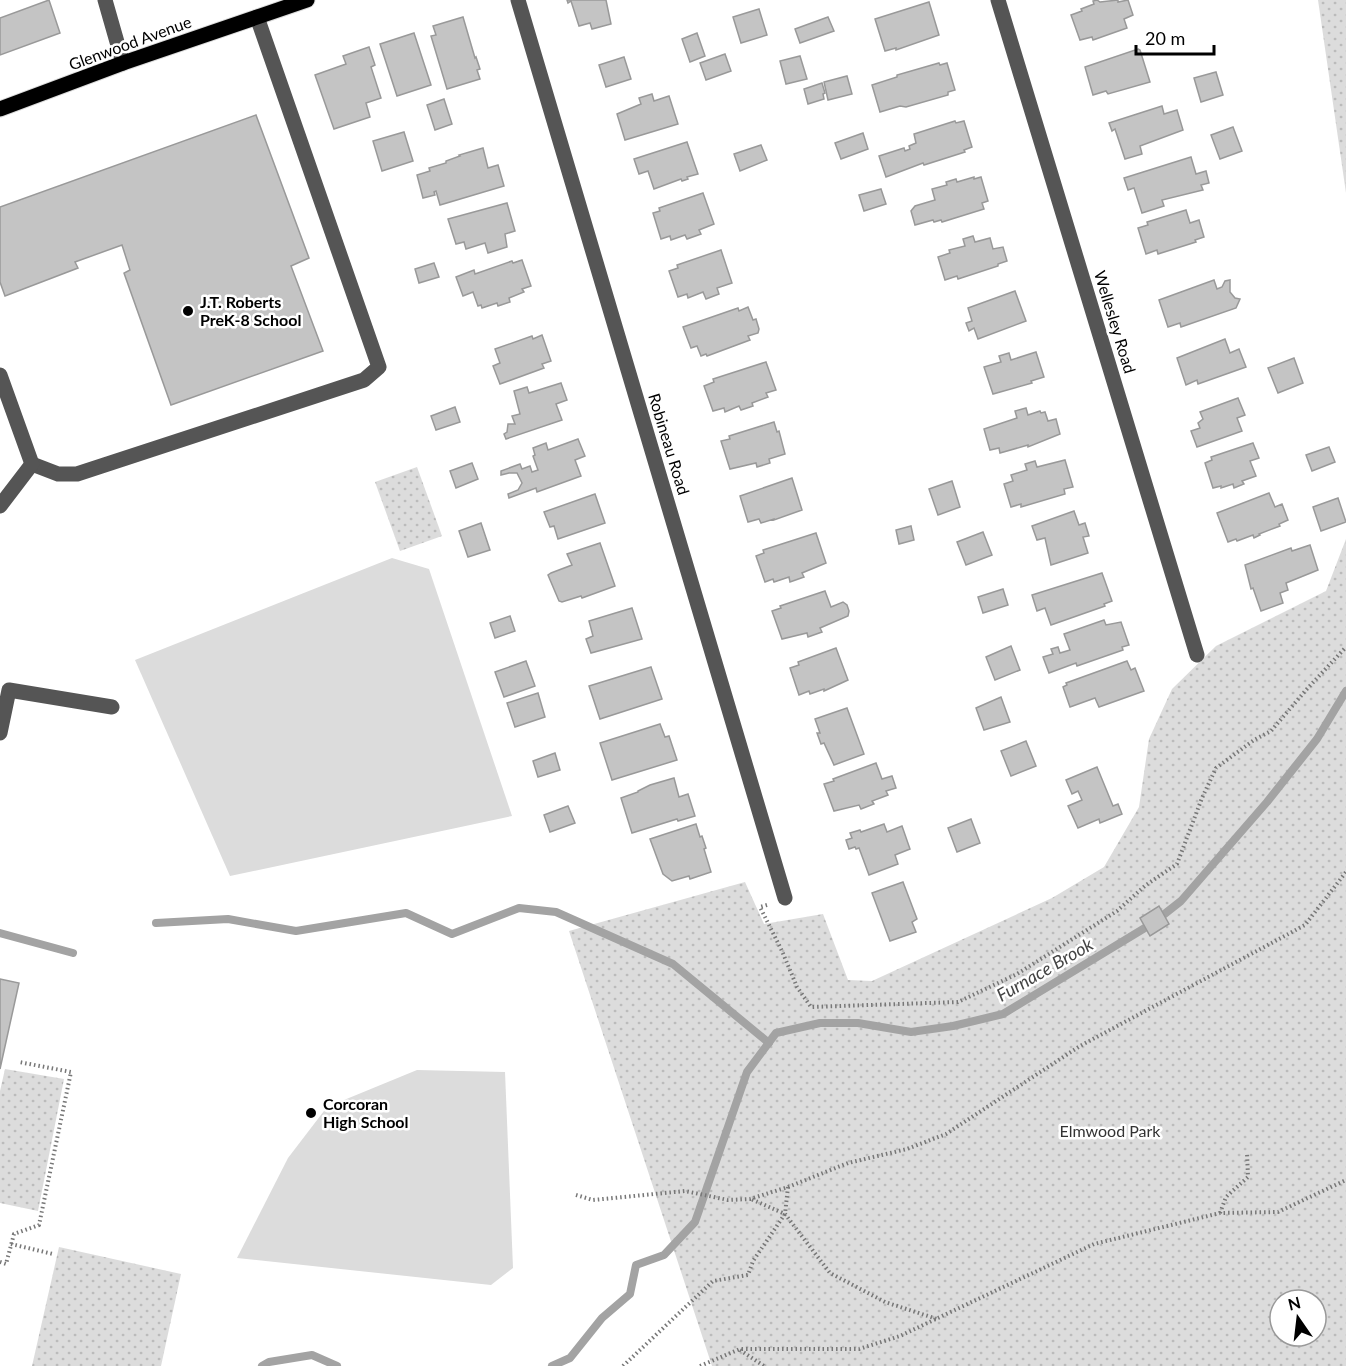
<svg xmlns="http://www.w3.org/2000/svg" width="1346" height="1366" viewBox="0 0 1346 1366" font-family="Lato,sans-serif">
<defs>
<pattern id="park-dots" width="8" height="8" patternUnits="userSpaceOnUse" patternTransform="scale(1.5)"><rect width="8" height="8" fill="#dcdcdc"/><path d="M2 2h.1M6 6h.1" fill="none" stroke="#bbb" stroke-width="1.8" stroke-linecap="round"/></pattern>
</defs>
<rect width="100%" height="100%" fill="#fff"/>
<g fill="#dcdcdc">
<path d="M 392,558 L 429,569 L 512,816 L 230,876 L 135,660 Z"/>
<path d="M 417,1070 L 505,1072 L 513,1268 L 491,1285 L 237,1258 L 288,1158 L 327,1107 Z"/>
</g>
<g fill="url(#park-dots)" fill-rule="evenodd">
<path d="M 1318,0 L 1346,0 L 1346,193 Z"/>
<path d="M 417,467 L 442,536 L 400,551 L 375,482 Z"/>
<path d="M 1346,539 L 1346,1366 L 712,1366 L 569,931 L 745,882 L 764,924 L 823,914 L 848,980 L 872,981 L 1052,898 L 1104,867 L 1139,807 L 1149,739 L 1172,689 L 1216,646 L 1326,591 ZM 1280,1300 L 1316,1300 L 1316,1336 L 1280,1336 Z"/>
<path d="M 5,1069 L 64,1079 L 38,1211 L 0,1203 L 0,1091 Z"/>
<path d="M 59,1247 L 181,1274 L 161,1366 L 32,1366 Z"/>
</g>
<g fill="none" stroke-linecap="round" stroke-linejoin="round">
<g stroke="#a3a3a3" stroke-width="8">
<path d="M 156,923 L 228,919 L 296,931 L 406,913 L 452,934 L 519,908 L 556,912 L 673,964 L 769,1043"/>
<path d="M 0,933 L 73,953"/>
<path d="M 262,1366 L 269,1362 L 312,1355 L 337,1366"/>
<path d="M 552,1366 L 570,1358 L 602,1318 L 630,1294 L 636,1265 L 664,1255 L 695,1222 L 747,1072 L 776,1033 L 820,1023 L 858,1023 L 911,1032 L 953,1026 L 1003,1014 L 1153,923 L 1181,901 L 1267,802 L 1317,739 L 1346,691"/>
</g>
</g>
<g fill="#c4c4c4" stroke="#999" stroke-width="1.5">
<path d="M 49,0 L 60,33 L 0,55 L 0,18 Z"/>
<path d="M 567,0 L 606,0 L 611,24 L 592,29 L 590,23 L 579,26 L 571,1 L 568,3 Z"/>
<path d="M 1097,0 L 1100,2 L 1118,0 L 1118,2 L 1128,0 L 1133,15 L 1124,19 L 1127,28 L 1093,40 L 1092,37 L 1080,40 L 1071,15 L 1082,11 L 1081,9 L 1094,4 L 1093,1 Z"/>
<path d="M 929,2 L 939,35 L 896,50 L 896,48 L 885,51 L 875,19 Z"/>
<path d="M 759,9 L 767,35 L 741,43 L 733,17 Z"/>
<path d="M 463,17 L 475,58 L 476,57 L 480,69 L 477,70 L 480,79 L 447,89 L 431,36 L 436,35 L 433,26 Z"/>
<path d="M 828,17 L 834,31 L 800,43 L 795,29 Z"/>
<path d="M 414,33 L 431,85 L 397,96 L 380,44 Z"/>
<path d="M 697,33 L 705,56 L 690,62 L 682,39 Z"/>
<path d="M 369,47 L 375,65 L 371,67 L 381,98 L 366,103 L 370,117 L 334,129 L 315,75 L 346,64 L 343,56 Z"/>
<path d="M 1138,49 L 1140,50 L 1150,82 L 1108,94 L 1106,91 L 1093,95 L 1085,67 Z"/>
<path d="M 725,54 L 731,71 L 706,80 L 700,63 Z"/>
<path d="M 800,56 L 807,79 L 786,84 L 780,61 Z"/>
<path d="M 624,57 L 631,79 L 606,87 L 599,65 Z"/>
<path d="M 939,63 L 940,65 L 947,63 L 955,90 L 948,92 L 948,95 L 906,107 L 900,106 L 880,112 L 872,85 L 897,77 L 897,75 Z"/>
<path d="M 1216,72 L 1223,95 L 1201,102 L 1194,78 Z"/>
<path d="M 847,76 L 852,94 L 828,100 L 824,82 Z"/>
<path d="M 822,83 L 825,93 L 823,94 L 824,99 L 808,104 L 804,89 Z"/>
<path d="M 652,94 L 654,101 L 669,96 L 678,124 L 625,140 L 617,114 L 641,104 L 639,98 Z"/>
<path d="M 444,99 L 452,124 L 435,130 L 427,105 Z"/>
<path d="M 1162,106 L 1164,114 L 1177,110 L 1183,130 L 1140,146 L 1142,154 L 1125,159 L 1115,129 L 1112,131 L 1109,123 Z"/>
<path d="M 256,115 L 309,258 L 291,266 L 323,351 L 171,405 L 124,273 L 130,270 L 122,245 L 75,262 L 78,268 L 5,296 L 0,282 L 0,207 Z"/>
<path d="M 955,121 L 956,123 L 964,121 L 972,147 L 964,150 L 965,152 L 924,165 L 923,163 L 886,177 L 879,156 L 904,148 L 905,151 L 910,149 L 909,146 L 916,143 L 914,134 Z"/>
<path d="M 1233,127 L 1242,151 L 1220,159 L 1211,135 Z"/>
<path d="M 404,132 L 413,161 L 382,171 L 373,141 Z"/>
<path d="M 863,133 L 868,149 L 841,159 L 835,143 Z"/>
<path d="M 687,142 L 698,174 L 687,177 L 688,179 L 682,181 L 681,179 L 654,189 L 648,171 L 639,174 L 634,159 Z"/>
<path d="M 761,145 L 767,160 L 740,171 L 734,154 Z"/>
<path d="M 483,148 L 488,168 L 498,165 L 504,186 L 440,205 L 436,191 L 434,192 L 435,195 L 423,198 L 417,175 L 430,171 L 429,168 L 446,163 L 446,161 L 460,156 L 459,155 Z"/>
<path d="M 1191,157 L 1196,174 L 1206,171 L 1209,183 L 1201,185 L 1203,190 L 1162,200 L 1164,206 L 1142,213 L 1134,188 L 1128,190 L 1124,178 Z"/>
<path d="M 974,177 L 974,179 L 981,177 L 988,201 L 982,203 L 984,209 L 942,222 L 941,220 L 934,222 L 933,220 L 915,225 L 911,211 L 915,206 L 935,200 L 932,189 L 947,185 L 946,182 L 956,179 L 957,182 Z"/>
<path d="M 881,189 L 886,204 L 864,211 L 859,195 Z"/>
<path d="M 703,193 L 714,224 L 699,230 L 701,234 L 687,239 L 685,235 L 671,240 L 670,236 L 661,239 L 653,213 L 660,211 L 659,208 Z"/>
<path d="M 507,203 L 515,231 L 505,234 L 507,247 L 488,253 L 485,243 L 466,249 L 464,242 L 456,244 L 448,219 Z"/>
<path d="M 1186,210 L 1190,223 L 1199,220 L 1204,237 L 1195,240 L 1196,242 L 1158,254 L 1157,250 L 1146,254 L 1138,228 L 1148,225 L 1147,222 Z"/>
<path d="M 973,236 L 975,242 L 990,238 L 993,249 L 1003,247 L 1007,261 L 998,264 L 998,266 L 958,279 L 957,276 L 945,280 L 938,257 L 950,253 L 949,250 L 965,246 L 963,239 Z"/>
<path d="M 721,250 L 732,283 L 717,288 L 719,294 L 706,299 L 703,292 L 688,298 L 687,294 L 678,297 L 669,271 L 678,268 L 677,265 Z"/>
<path d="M 522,260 L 531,286 L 522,289 L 524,292 L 509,298 L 510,302 L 498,306 L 497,303 L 482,308 L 481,305 L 478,306 L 473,292 L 463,296 L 456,277 L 474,270 L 475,274 L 512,261 L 513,263 Z"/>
<path d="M 434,263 L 439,277 L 419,283 L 415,269 Z"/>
<path d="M 1214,280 L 1217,289 L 1222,287 L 1225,281 L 1230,280 L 1230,292 L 1235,298 L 1240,299 L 1236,308 L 1181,327 L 1180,323 L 1168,327 L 1159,300 Z"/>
<path d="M 1015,291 L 1026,321 L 978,339 L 974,328 L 969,331 L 966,323 L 972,321 L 968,308 Z"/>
<path d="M 748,307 L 753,320 L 756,319 L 759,329 L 758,333 L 748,336 L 750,340 L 707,356 L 706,354 L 701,356 L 697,346 L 691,348 L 683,327 L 738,308 L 739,311 Z"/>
<path d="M 542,335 L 551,361 L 542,364 L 544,368 L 500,384 L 493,366 L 500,363 L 495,349 L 532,336 L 533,339 Z"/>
<path d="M 1225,339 L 1230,353 L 1239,349 L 1246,367 L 1198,384 L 1197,380 L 1186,385 L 1177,358 Z"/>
<path d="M 1036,352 L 1044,377 L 1031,381 L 1032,383 L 993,394 L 984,367 L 1001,362 L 999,356 L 1009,353 L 1011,360 Z"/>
<path d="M 1294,358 L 1303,383 L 1278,393 L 1268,368 Z"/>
<path d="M 766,362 L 776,390 L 766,393 L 768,397 L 752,403 L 753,406 L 741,410 L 739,406 L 725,412 L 724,408 L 713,411 L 704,386 L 714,382 L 713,379 Z"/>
<path d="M 561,383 L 567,400 L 556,404 L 562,420 L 506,439 L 504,434 L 507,432 L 508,424 L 515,424 L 512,416 L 520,414 L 514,391 L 527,387 L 529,393 Z"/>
<path d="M 1238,398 L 1245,415 L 1237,418 L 1242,431 L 1197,447 L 1191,431 L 1200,428 L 1198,423 L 1203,419 L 1200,412 Z"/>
<path d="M 455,407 L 460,422 L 436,430 L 431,416 Z"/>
<path d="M 1026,408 L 1028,415 L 1040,411 L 1041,413 L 1045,412 L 1048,421 L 1056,419 L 1060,434 L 1028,447 L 1028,445 L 1000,453 L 999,448 L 990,450 L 984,429 L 1017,418 L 1015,411 Z"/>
<path d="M 774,422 L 777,432 L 779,431 L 785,454 L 769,459 L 770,463 L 757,467 L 756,463 L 730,469 L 721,441 L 730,439 L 729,436 Z"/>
<path d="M 578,439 L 585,456 L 575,460 L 581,476 L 537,492 L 536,488 L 509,498 L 508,494 L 518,490 L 522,483 L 517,473 L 509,473 L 501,475 L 501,471 L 520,464 L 522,469 L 530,466 L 532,472 L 538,470 L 533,456 L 535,455 L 533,448 L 546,443 L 548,450 Z"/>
<path d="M 1253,443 L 1259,458 L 1250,461 L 1256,476 L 1242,481 L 1244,484 L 1234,488 L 1233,484 L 1221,488 L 1221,486 L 1213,488 L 1205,463 L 1212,460 L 1211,457 Z"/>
<path d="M 1329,447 L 1335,462 L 1312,471 L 1306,455 Z"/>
<path d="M 1065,460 L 1073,487 L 1064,489 L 1065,494 L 1021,507 L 1021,504 L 1011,507 L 1004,484 L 1013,481 L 1011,475 L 1027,470 L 1025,464 L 1035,461 L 1037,467 Z"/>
<path d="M 472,463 L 478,479 L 456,488 L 450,471 Z"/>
<path d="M 792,478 L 802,510 L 774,520 L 774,519 L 761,523 L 759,519 L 748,522 L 740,496 Z"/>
<path d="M 952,481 L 960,507 L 938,515 L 929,489 Z"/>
<path d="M 1269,493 L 1275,507 L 1282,504 L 1288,520 L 1279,524 L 1280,526 L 1259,534 L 1260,535 L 1254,538 L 1253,535 L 1237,541 L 1236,539 L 1228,542 L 1217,513 Z"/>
<path d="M 595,494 L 605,523 L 558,539 L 554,526 L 550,527 L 544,512 Z"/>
<path d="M 1338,498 L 1346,522 L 1321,531 L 1313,507 Z"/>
<path d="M 1074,511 L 1079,525 L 1085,523 L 1089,536 L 1083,537 L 1088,553 L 1051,565 L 1045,538 L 1037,540 L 1032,526 Z"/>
<path d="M 481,523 L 490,550 L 468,557 L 459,531 Z"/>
<path d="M 911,526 L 914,540 L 899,544 L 896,530 Z"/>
<path d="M 983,532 L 992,555 L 966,565 L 957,542 Z"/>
<path d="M 816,533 L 826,563 L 802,573 L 804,577 L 790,582 L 789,577 L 774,582 L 773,579 L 765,582 L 756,556 L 764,553 L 763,550 Z"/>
<path d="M 600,543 L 615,586 L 582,598 L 581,596 L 562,602 L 559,601 L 548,575 L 551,573 L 572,565 L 567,554 Z"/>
<path d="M 1310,545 L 1318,570 L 1286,583 L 1288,590 L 1280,593 L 1283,603 L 1261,611 L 1253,588 L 1251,589 L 1245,565 L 1291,548 L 1292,551 Z"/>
<path d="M 1102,573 L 1112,601 L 1104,604 L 1105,606 L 1051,625 L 1045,608 L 1037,611 L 1032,595 Z"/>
<path d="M 1003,589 L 1008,605 L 983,613 L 978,597 Z"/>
<path d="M 825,591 L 831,607 L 843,602 L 847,605 L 849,611 L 848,616 L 820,628 L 822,632 L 808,637 L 807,633 L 782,639 L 772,611 L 781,608 L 780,606 Z"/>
<path d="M 632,608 L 642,639 L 591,653 L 586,639 L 593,636 L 589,621 Z"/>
<path d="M 510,616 L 515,631 L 495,638 L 490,623 Z"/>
<path d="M 1104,620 L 1106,625 L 1121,622 L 1129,645 L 1122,647 L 1123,650 L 1077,666 L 1076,663 L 1049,673 L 1043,657 L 1053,654 L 1051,649 L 1058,647 L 1060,653 L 1070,650 L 1064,634 Z"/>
<path d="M 1011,646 L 1020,670 L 995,680 L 986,657 Z"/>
<path d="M 836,648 L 848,680 L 824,691 L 824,689 L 810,694 L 809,691 L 799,695 L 790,668 L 799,665 L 798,662 Z"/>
<path d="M 526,661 L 535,686 L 504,697 L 495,672 Z"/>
<path d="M 1127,661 L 1131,670 L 1135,668 L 1144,691 L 1099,707 L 1095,698 L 1070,707 L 1063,687 L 1067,685 L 1066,683 Z"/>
<path d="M 651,667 L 662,699 L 600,719 L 589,686 Z"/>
<path d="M 538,693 L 545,717 L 515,727 L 507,703 Z"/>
<path d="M 1001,697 L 1010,722 L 984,730 L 976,708 Z"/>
<path d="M 847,708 L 864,754 L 834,765 L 824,743 L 821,744 L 817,733 L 820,733 L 815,719 Z"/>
<path d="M 660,724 L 665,737 L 669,736 L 677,760 L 612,780 L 600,743 Z"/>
<path d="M 1026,741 L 1036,766 L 1011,776 L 1001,751 Z"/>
<path d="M 555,753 L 560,770 L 538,777 L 533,761 Z"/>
<path d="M 876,763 L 882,779 L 892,776 L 896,788 L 886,791 L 888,795 L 872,801 L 874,804 L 861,809 L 859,805 L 834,811 L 824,784 L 834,781 L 833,779 Z"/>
<path d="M 1097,767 L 1113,806 L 1118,804 L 1122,814 L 1100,823 L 1099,819 L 1078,828 L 1068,806 L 1082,800 L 1078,791 L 1072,794 L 1066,780 Z"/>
<path d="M 674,778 L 679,797 L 688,794 L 695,816 L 678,821 L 677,819 L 632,833 L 621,798 L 638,792 L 638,791 L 650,785 Z"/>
<path d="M 568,806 L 575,823 L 550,832 L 544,815 Z"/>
<path d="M 971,819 L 980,843 L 957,852 L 948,828 Z"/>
<path d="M 696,824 L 700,837 L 702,836 L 706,848 L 704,849 L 711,872 L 690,879 L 689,876 L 672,881 L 663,874 L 650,839 Z"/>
<path d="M 884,824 L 887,832 L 902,826 L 910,849 L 895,855 L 898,864 L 869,875 L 859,848 L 856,849 L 855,847 L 849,849 L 846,840 L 852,838 L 850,833 L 860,830 L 861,832 Z"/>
<path d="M 903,882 L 917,919 L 912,922 L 916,932 L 890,941 L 872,893 Z"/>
<path d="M 1159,906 L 1169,924 L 1150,936 L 1140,918 Z"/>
<path d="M 0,979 L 19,983 L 0,1069 Z"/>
</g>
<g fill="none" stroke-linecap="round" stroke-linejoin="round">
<defs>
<path id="major" d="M 0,109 L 123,63 L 307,0"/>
</defs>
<use href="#major" stroke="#dbdbdb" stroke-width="17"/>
<g stroke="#777" stroke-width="4" stroke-dasharray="1.5 3" stroke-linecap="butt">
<path d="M 767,905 L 760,907 L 782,951 L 797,987 L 811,1007 L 958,1002 L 1017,974 L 1117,911 L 1146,885 L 1177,864 L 1202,798 L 1216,768 L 1254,740 L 1271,731 L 1306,690 L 1346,647"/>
<path d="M 788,1187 L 785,1214 L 830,1273 L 885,1302 L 937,1319"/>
<path d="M 576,1195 L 593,1200 L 685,1191 L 728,1200 L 750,1199 L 788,1187 L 848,1163 L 907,1149 L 946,1134 L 1080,1046 L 1305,925 L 1346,872"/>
<path d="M 1220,1213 L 1226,1197 L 1248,1177 L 1247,1153"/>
<path d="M 11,1244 L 53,1254"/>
<path d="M 0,1262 L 6,1264 L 14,1234 L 39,1225 L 71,1072 L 19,1062"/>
<path d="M 740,1350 L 764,1366"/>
<path d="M 623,1366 L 713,1281 L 748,1275 L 753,1261 L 785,1214 L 751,1199"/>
<path d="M 700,1366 L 740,1349 L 859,1349 L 900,1336 L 1094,1244 L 1220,1213 L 1278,1212 L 1346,1180"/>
</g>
<g stroke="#555" stroke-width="15">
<path d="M 105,0 L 123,63"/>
<path d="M 518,0 L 785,898"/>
<path d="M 998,0 L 1197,655"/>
<path d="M 0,375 L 32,464"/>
<path d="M 32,464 L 58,474 L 77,474 L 364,380 L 379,367 L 257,17"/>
<path d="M 0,506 L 32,464"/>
<path d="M 0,733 L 9,690 L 112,707"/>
</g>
<use href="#major" stroke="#000" stroke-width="15"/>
</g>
<g fill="#000" stroke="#fff" stroke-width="2">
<circle cx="188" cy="311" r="6"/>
<circle cx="311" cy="1113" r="6"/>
</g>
<g text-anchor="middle" stroke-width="5" stroke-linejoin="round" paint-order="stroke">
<g font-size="16" fill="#000" stroke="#fff">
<text transform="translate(130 43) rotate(-20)" y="6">Glenwood Avenue</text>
<text transform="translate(1115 322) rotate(73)" y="6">Wellesley Road</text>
<text transform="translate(669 444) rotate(73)" y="6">Robineau Road</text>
</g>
<g font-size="16" font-weight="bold" fill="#000" stroke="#fff" text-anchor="start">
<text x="200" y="308">J.T. Roberts<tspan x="200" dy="18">PreK-8 School</tspan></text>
<text x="323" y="1110">Corcoran<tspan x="323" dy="18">High School</tspan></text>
</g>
<g font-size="16" fill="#333" stroke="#fff">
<text x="1110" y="1137">Elmwood Park</text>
</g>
<g font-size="18" font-style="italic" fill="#444" stroke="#fff">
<text transform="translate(1045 970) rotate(-30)" y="6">Furnace Brook</text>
</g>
</g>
<g transform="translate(1298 1318) rotate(346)"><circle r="28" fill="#ffffff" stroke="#999999" stroke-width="1.5"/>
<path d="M0-4.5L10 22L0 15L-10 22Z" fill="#000000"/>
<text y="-9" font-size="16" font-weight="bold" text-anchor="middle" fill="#000000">N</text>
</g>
<path d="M1136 45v9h78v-9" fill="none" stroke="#000000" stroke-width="3"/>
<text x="1145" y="45" font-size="18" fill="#000000" stroke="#ffffff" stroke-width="4.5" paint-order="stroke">20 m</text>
</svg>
